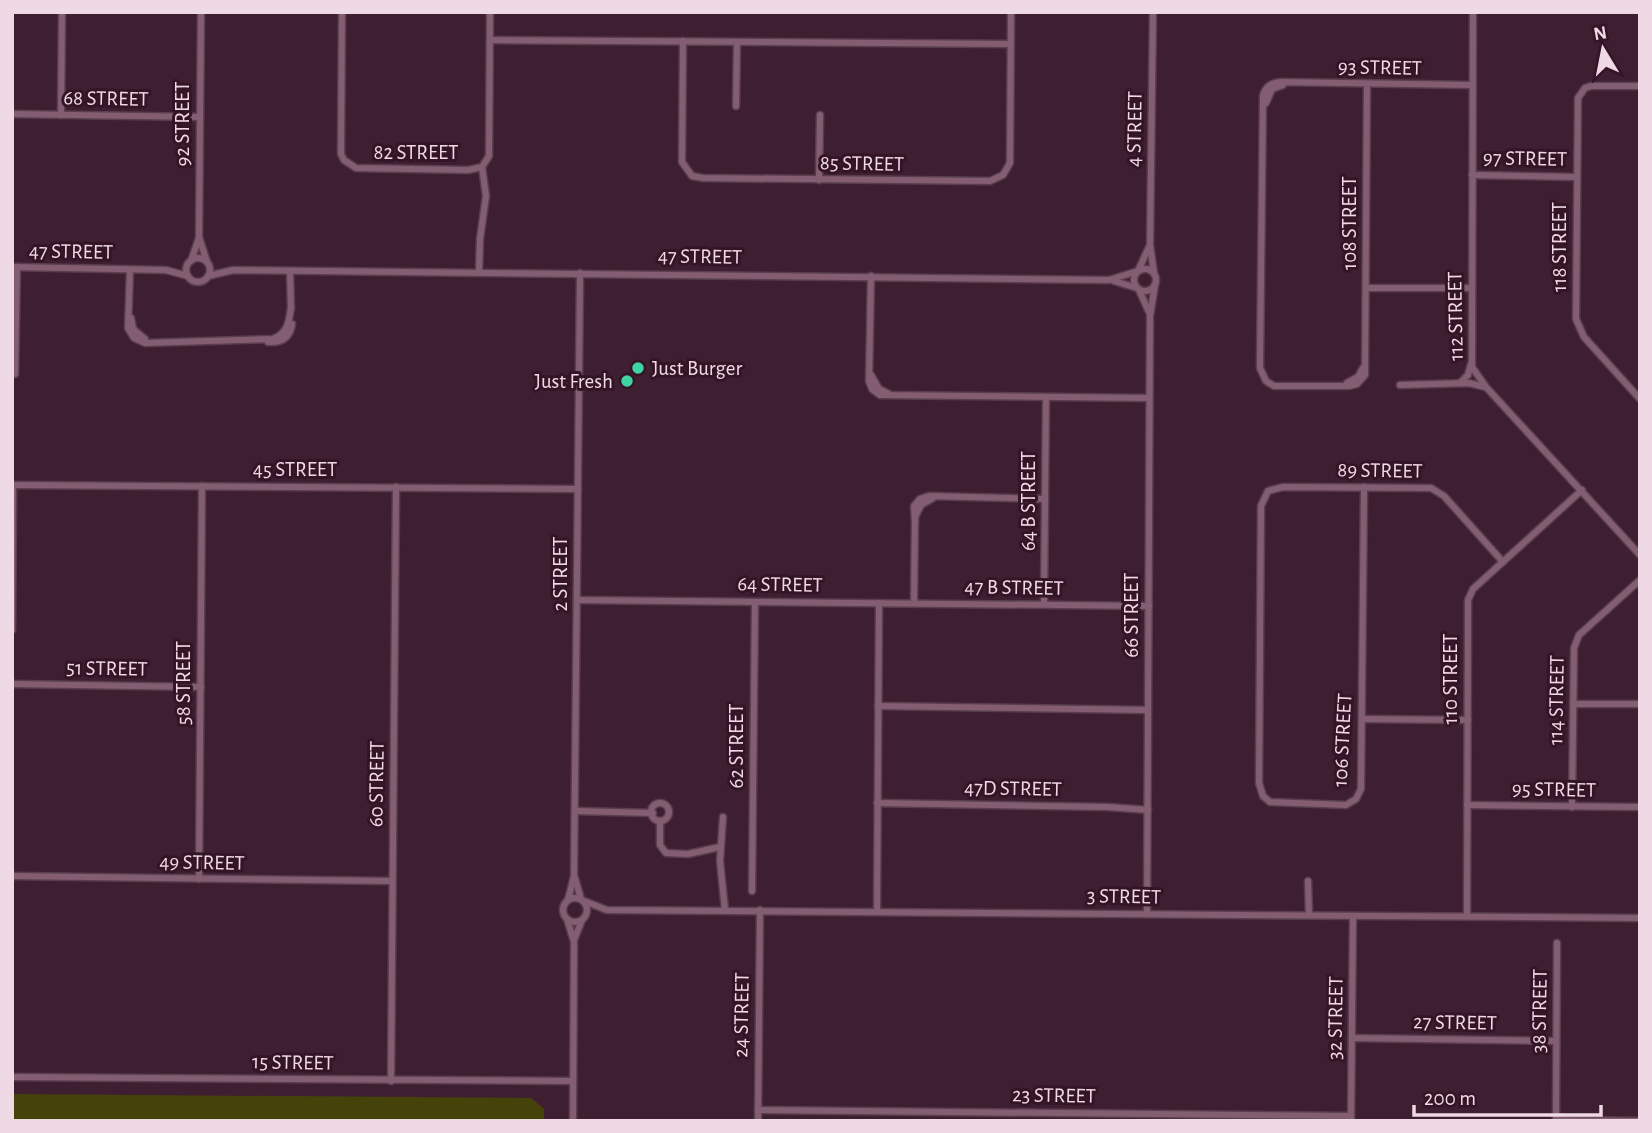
<svg xmlns="http://www.w3.org/2000/svg" width="1652" height="1133" viewBox="0 0 1652 1133" font-family="'Alegreya Sans',sans-serif">
<rect width="100%" height="100%" fill="#3e1f31"/>
<path fill="#46430a" d="M 12,1094 L 531,1098 L 544,1109 L 544,1121 L 12,1121 Z"/>
<g fill="none" stroke-linecap="round" stroke-linejoin="round">
<defs>
<g id="minor">
<path d="M 201,12 L 199,237 L 207,262"/>
<path d="M 342,12 L 341,154 L 344,160 L 356,168 L 468,170 L 482,167 L 489,156 L 490,12"/>
<path d="M 1153,12 L 1150,245 L 1154,273"/>
<path d="M 1473,12 L 1472,367 L 1486,387 L 1640,555"/>
<path d="M 490,40 L 1010,44"/>
<path d="M 683,41 L 682,162 L 692,176 L 703,178 L 990,181 L 1003,175 L 1010,163 L 1011,12"/>
<path d="M 1367,84 L 1365,375 L 1357,384 L 1349,386 L 1274,386 L 1266,381 L 1260,368 L 1263,96 C 1265,87 1271,83 1280,82 L 1472,85"/>
<path d="M 1640,86 L 1591,86 L 1585,88 L 1578,98 L 1576,319 L 1584,337 L 1640,399"/>
<path d="M 1266,103 L 1272,89 L 1283,85"/>
<path d="M 736,106 L 737,42"/>
<path d="M 12,114 L 200,117"/>
<path d="M 61,115 L 62,12"/>
<path d="M 1472,175 L 1577,177"/>
<path d="M 819,180 L 820,115"/>
<circle cx="198" cy="270" r="12"/>
<path d="M 191,261 L 199,238"/>
<path d="M 12,267 L 166,270 L 188,276"/>
<circle cx="1145" cy="280" r="11"/>
<path d="M 130,270 L 128,328 L 134,338 L 145,343 L 273,339 C 288,333 289,322 291,307"/>
<path d="M 290,271 L 291,309"/>
<path d="M 1138,271 L 1149,247"/>
<path d="M 479,272 L 480,239 L 486,196 L 482,167"/>
<path d="M 208,276 L 233,270 L 1109,280 L 1138,271"/>
<path d="M 871,276 L 869,381 L 872,389 L 880,395 L 1149,398"/>
<path d="M 1114,281 L 1137,288"/>
<path d="M 1366,288 L 1471,288"/>
<path d="M 1139,290 L 1149,312"/>
<path d="M 131,318 L 133,329 L 145,339"/>
<path d="M 268,342 C 282,343 290,337 292,324"/>
<path d="M 15,374 L 17,267"/>
<path d="M 871,375 L 879,389 L 889,394"/>
<path d="M 1347,383 L 1358,377 L 1363,368"/>
<path d="M 1460,383 L 1468,375 L 1471,364"/>
<path d="M 1400,385 L 1469,383 L 1485,387"/>
<path d="M 12,485 L 578,489"/>
<path d="M 1364,487 L 1361,789 L 1356,799 L 1346,805 L 1270,802 L 1263,796 L 1259,783 L 1261,506 L 1268,491 L 1283,487 L 1431,488 L 1444,496 L 1503,562"/>
<path d="M 915,522 L 914,506 L 920,499 L 929,496 L 1045,499"/>
<path d="M 577,600 L 1149,606"/>
<path d="M 914,603 L 915,517 L 921,505 L 933,498"/>
<path d="M 1044,604 L 1046,398"/>
<path d="M 12,630 L 13,485"/>
<path d="M 12,684 L 201,687"/>
<path d="M 1573,704 L 1640,704"/>
<path d="M 878,706 L 1148,710"/>
<path d="M 1362,719 L 1468,720"/>
<circle cx="660" cy="812" r="9"/>
<path d="M 877,803 L 1108,807 L 1148,810"/>
<path d="M 1467,805 L 1640,807"/>
<path d="M 1572,807 L 1574,648 L 1579,635 L 1640,580"/>
<path d="M 575,811 L 653,813"/>
<path d="M 723,817 L 720,861 L 725,910"/>
<path d="M 660,821 L 660,845 L 666,853 L 688,854 L 720,847"/>
<path d="M 12,876 L 392,881"/>
<path d="M 575,878 L 581,899"/>
<path d="M 199,879 L 202,486"/>
<path d="M 1308,881 L 1309,915"/>
<path d="M 752,891 L 755,602"/>
<circle cx="575" cy="910" r="12"/>
<path d="M 568,900 L 574,876 L 580,273"/>
<path d="M 584,901 L 607,910 L 1640,918"/>
<path d="M 877,911 L 879,603"/>
<path d="M 1147,914 L 1150,316 L 1155,285"/>
<path d="M 1467,916 L 1468,600 L 1473,589 L 1582,490"/>
<path d="M 567,919 L 574,942 L 573,1121"/>
<path d="M 574,940 L 582,920"/>
<path d="M 1352,1038 L 1556,1041"/>
<path d="M 12,1077 L 573,1081"/>
<path d="M 391,1081 L 396,487"/>
<path d="M 758,1110 L 1351,1116"/>
<path d="M 1556,1120 L 1640,1121"/>
<path d="M 758,1121 L 760,910"/>
<path d="M 1351,1121 L 1353,916"/>
<path d="M 1556,1121 L 1557,943"/>
</g>
</defs>
<use href="#minor" stroke="#593e4d" stroke-width="9"/>
<use href="#minor" stroke="#835d71" stroke-width="6"/>
</g>
<g fill="#3fd4a2" stroke="#331527" stroke-width="2.5">
<circle cx="638" cy="368" r="7"/>
<circle cx="627" cy="381" r="7"/>
</g>
<g text-anchor="middle" stroke-width="6" stroke-linejoin="round" paint-order="stroke">
<g font-size="21" fill="#efd9e4" stroke="#331527">
<text transform="translate(1380 67) rotate(1)" y="7">93 STREET</text>
<text transform="translate(106 98) rotate(1)" y="7">68 STREET</text>
<text transform="translate(182 124) rotate(-90)" y="7">92 STREET</text>
<text transform="translate(1134 129) rotate(-89)" y="7">4 STREET</text>
<text x="416" y="159">82 STREET</text>
<text transform="translate(1525 158) rotate(1)" y="7">97 STREET</text>
<text transform="translate(862 163) rotate(1)" y="7">85 STREET</text>
<text transform="translate(1349 223) rotate(-90)" y="7">108 STREET</text>
<text transform="translate(1559 247) rotate(-90)" y="7">118 STREET</text>
<text transform="translate(71 251) rotate(1)" y="7">47 STREET</text>
<text transform="translate(700 256) rotate(1)" y="7">47 STREET</text>
<text transform="translate(1455 316) rotate(-91)" y="7">112 STREET</text>
<text x="295" y="476">45 STREET</text>
<text transform="translate(1380 470) rotate(1)" y="7">89 STREET</text>
<text transform="translate(1028 501) rotate(-90)" y="7">64 B STREET</text>
<text transform="translate(560 574) rotate(-90)" y="7">2 STREET</text>
<text transform="translate(780 584) rotate(1)" y="7">64 STREET</text>
<text transform="translate(1014 587) rotate(1)" y="7">47 B STREET</text>
<text transform="translate(1131 615) rotate(-90)" y="7">66 STREET</text>
<text transform="translate(107 668) rotate(1)" y="7">51 STREET</text>
<text transform="translate(1450 679) rotate(-90)" y="7">110 STREET</text>
<text transform="translate(183 683) rotate(-90)" y="7">58 STREET</text>
<text transform="translate(1556 700) rotate(-89)" y="7">114 STREET</text>
<text transform="translate(1342 740) rotate(-87)" y="7">106 STREET</text>
<text transform="translate(736 746) rotate(-90)" y="7">62 STREET</text>
<text transform="translate(376 784) rotate(-89)" y="7">60 STREET</text>
<text transform="translate(1013 788) rotate(1)" y="7">47D STREET</text>
<text transform="translate(1554 789) rotate(1)" y="7">95 STREET</text>
<text transform="translate(202 862) rotate(1)" y="7">49 STREET</text>
<text transform="translate(1124 896) rotate(1)" y="7">3 STREET</text>
<text transform="translate(1539 1011) rotate(-89)" y="7">38 STREET</text>
<text transform="translate(741 1015) rotate(-89)" y="7">24 STREET</text>
<text transform="translate(1335 1018) rotate(-89)" y="7">32 STREET</text>
<text transform="translate(1455 1022) rotate(1)" y="7">27 STREET</text>
<text transform="translate(293 1062) rotate(1)" y="7">15 STREET</text>
<text transform="translate(1054 1095) rotate(1)" y="7">23 STREET</text>
</g>
<g font-size="21" fill="#efd9e4" stroke="#331527" text-anchor="start">
<text x="652" y="375">Just Burger</text>
<text x="613" y="388" text-anchor="end">Just Fresh</text>
</g>
</g>
<rect width="1652" height="1133" fill="none" stroke="#efd9e4" stroke-width="28"/>
<g transform="translate(1603 49) rotate(350)" stroke="#331527" stroke-width="5" paint-order="stroke">
<path d="M0-5L12 26L0 18L-12 26Z" fill="#efd9e4"/>
<text y="-10" font-size="19" font-weight="bold" text-anchor="middle" fill="#efd9e4">N</text>
</g>
<path d="M1414 1105v10h187v-10" fill="none" stroke="#efd9e4" stroke-width="3.5"/>
<text x="1424" y="1105" font-size="21" fill="#efd9e4" stroke="#331527" stroke-width="5" paint-order="stroke">200 m</text>
</svg>
